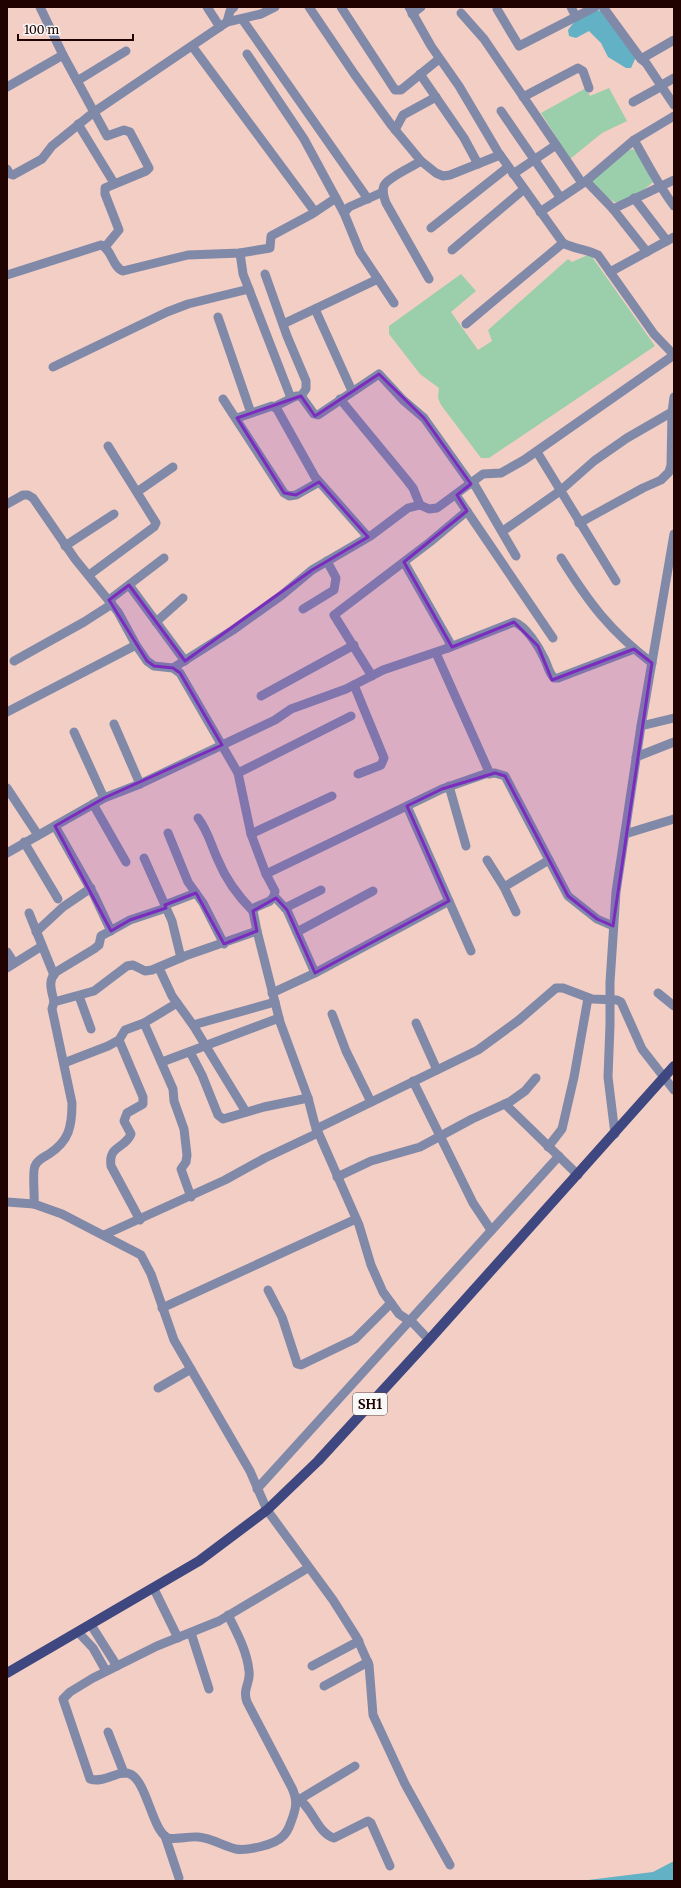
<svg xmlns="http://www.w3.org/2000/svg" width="681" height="1888" viewBox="0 0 681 1888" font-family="Merriweather,serif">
<rect width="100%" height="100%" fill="#f3cec4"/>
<g fill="#9bcfac">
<path d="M 586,88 L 590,96 L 609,88 L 627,121 L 602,133 L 570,159 L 541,113 Z"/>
<path d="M 632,149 L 636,151 L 653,182 C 647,188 623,205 615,202 C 608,200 596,186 591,181 L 628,151 Z"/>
<path d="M 590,254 L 655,346 L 489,458 L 481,458 L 441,405 L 438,398 L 439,388 L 420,374 L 389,334 L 389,326 L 461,274 L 476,291 L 451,312 L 478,350 L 492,341 L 488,330 L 568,259 L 572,262 Z"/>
</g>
<g fill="#62b1c4">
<path d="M 596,10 L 601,11 L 636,57 L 631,68 L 626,68 L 608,57 L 601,43 L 589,31 L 576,38 L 569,36 L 568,30 L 575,21 Z"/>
<path d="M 674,1861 L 674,1881 L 580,1881 L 653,1872 Z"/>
</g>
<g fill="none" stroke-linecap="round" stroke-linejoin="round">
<g stroke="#8189a9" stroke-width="9">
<path d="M 40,7 L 63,55 L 107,136 L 124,130 L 130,132 L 149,168 L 146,171 L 105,188 L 105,194 L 119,230 L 105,247"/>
<path d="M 207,7 L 220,27"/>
<path d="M 309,7 L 355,75 L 392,126 L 421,161 L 436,173 L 443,176 L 450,175 L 500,155"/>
<path d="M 341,7 L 395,90 L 401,90 L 439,59"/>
<path d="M 409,7 L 431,46 L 459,86 L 498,152 L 563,243 C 574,249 586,249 598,255 L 654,334 L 674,355"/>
<path d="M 571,7 L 576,17"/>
<path d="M 603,7 L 641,59 L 646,63 L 674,105"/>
<path d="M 497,9 L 519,46 L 595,7"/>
<path d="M 461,13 L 484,39 L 582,183"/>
<path d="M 412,14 L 421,7"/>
<path d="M 242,19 L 368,199"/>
<path d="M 227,22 L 230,11 L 234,7"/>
<path d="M 192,46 L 315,212"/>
<path d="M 247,54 L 304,139 L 344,213"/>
<path d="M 641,59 L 674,40"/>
<path d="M 420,74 L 464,138 L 478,164"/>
<path d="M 77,81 L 126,51"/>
<path d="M 662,85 L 674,78"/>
<path d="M 7,87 L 63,55"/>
<path d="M 523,97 L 578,68 L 583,71 L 589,88"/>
<path d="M 633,102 L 662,86"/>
<path d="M 501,111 L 560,197"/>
<path d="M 78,124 L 114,183"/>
<path d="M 395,130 L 403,115 L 436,97"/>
<path d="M 634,140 C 647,162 658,185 674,206"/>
<path d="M 421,161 C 412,167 391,176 385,184 C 381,189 384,197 386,203 L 429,279"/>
<path d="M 7,169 L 10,174 L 13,175 L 42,159 L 52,146 L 94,112 L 227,22 L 261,14 L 275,7"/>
<path d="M 513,174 L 556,145"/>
<path d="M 586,181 L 613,209 L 647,252"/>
<path d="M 383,192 L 349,207 L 344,213 L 360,252 L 394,303"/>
<path d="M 634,198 L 667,241"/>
<path d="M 613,209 L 674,180"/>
<path d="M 540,212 L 586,181 L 634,140 L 674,116"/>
<path d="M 431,228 L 508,167"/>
<path d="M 452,250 L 524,189"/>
<path d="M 240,253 L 243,274 L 291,398"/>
<path d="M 610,272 L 674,237"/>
<path d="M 265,274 L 287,336 L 306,381 L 306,389 L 301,396"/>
<path d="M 7,275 L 101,245 C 112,249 112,267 123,271 L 188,255 L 240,253 L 270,248 L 271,236 L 312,214 L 336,198"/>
<path d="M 315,309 L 352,391"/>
<path d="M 218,317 L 251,413"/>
<path d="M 283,324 L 378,279"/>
<path d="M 466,324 L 563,243"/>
<path d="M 53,367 L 167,312 L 188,304 L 249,289"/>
<path d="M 223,399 L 284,493 L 289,496 L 296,495 L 319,482"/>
<path d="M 340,399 L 406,479 L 413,488 L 420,505"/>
<path d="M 274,407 L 296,396 L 301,396 L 314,414 L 318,415 L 379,374 L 403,400 L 424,418 L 471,484"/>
<path d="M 237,418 L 272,406 L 277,409 L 315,477 L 368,537"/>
<path d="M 537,452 L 616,581"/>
<path d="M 473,482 L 516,556"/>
<path d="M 137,492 L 173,467"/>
<path d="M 456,495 L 553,638"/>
<path d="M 7,504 L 23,495 L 28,495 L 33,498 L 75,559 L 118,612 L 136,645 L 147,661 L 154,666 L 173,668 L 180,673 L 238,773 L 251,834 L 266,874 L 275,891 L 274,896 L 270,901 L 256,907 L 253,911 L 257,931 L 280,1022 L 308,1098 L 315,1125 L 359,1225 L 371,1265 L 383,1292 L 399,1314 L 414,1324 L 429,1340"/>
<path d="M 579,523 L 643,488 L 661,480 L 669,472 L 671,465 L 672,412 L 674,397"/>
<path d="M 503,531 L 560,491 L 594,461 L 627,438 L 672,412"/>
<path d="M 65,546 L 114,514"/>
<path d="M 561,558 C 589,603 610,631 652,663"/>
<path d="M 89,575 L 154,527 L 156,523 L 108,446"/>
<path d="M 129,585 L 185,661"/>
<path d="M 109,600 L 164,558"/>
<path d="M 303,609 L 334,590 L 336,578 L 327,561"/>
<path d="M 156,622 L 183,598"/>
<path d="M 448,648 L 514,622 C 526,626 539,647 544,658 C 548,665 548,672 554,678 L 558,678 L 634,649"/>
<path d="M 436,653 L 490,774"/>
<path d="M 14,661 L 84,622 L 112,604"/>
<path d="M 173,668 L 233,630 L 282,595 L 312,570 L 372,535 L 408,508 L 420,505 L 429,509 L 437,508 L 483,474 L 501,473 L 524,460 L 674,355"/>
<path d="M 372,676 L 334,615 L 430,542 L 467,511"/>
<path d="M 354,685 L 384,758 L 381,765 L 358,774"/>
<path d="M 261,696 L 354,645"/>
<path d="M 7,712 L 136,645"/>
<path d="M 114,724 L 140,784"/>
<path d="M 641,726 L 674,718"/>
<path d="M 74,732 L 104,798"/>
<path d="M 636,757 L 674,742"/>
<path d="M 238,773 L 351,716"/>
<path d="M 449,786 L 466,846"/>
<path d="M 7,788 L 38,835"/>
<path d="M 93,804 L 126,862"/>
<path d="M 407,806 L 471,951"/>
<path d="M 198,818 C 208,831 211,845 218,860 C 226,880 238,896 253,911"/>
<path d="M 55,826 L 94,895 L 111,931"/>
<path d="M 168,833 L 188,882 L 203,903 L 224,944"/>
<path d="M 251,834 L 332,796"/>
<path d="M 625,834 L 674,819"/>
<path d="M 24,842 L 58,899"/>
<path d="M 7,853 L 104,798 L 140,784 L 275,720 L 291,709 L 346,689 L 383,670 L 448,648 L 450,643 L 404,562"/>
<path d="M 144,858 L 172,921 L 181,958"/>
<path d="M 487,860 L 504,887 L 516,912"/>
<path d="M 266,874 L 442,789 L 485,774 L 495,773 L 505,776 L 568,896 L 597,919 L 613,926"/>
<path d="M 504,887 L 549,860"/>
<path d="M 274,896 L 287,910 L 315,973"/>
<path d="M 165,905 L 196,893"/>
<path d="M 285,908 L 321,890"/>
<path d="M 29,913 L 54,975"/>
<path d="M 36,932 L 63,907 L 91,888"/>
<path d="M 297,932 L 373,891"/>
<path d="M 7,952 L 14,963"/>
<path d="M 7,968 L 42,946"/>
<path d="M 159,968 L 172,996 L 193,1025"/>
<path d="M 272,993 L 315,973 L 449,901"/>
<path d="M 658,993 L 674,1006"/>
<path d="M 79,996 L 91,1029"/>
<path d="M 54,1002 C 52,991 47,981 56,972 L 94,949 L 99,945 L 101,936 L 130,920 L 166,908"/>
<path d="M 332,1014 L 346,1051 L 371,1102"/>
<path d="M 144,1023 L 177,1003"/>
<path d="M 416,1023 L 437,1070"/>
<path d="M 119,1040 L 143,1097 L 143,1104 L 127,1113 L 124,1121 L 131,1134 C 125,1149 108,1145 111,1166 L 140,1220"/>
<path d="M 190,1052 L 202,1075 L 218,1115 L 223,1119 L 264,1107 L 308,1098"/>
<path d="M 162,1062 L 279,1018"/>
<path d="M 64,1063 L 108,1046 L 119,1040 L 125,1030 L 144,1023 L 173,1089 L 174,1101 L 184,1129 L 187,1155 L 186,1162 L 181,1169 L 191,1197"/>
<path d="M 413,1081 L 473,1203 L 491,1230"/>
<path d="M 505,1104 L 578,1175"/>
<path d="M 246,1112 L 193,1025 L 275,1002"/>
<path d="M 316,1129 L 478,1050 L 519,1020 L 556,988 L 563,988 L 592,999 L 617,1000 L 621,1002 L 642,1049 L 674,1090"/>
<path d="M 615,1134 L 608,1077 L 610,1025 L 610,982 L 616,892 L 641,726 L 674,534"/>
<path d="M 548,1147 L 562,1129 L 574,1077 L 588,998"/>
<path d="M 337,1177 L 371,1161 L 420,1147 L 472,1119 L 511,1101 L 525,1091 L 536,1078"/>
<path d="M 7,1202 L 34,1204 L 62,1214 L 141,1255 L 151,1274 L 174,1340 L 250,1471 L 267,1510 L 333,1600 L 357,1638 L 369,1665 L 373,1715 L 405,1784 L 450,1865"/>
<path d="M 34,1204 C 35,1195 32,1172 35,1166 C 37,1160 44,1157 49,1154 C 69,1141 72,1127 72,1103 L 52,1009 L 54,1002 L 94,991 L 127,966 L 133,965 L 145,971 L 152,970 L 185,956 L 257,931"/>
<path d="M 104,1235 L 225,1180 L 265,1158 L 318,1133"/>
<path d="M 268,1290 L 282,1317 L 296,1360 L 297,1364 L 301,1365 L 355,1339 L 391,1303"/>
<path d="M 162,1308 L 356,1219"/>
<path d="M 158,1388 L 191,1369"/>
<path d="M 257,1489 L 559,1156"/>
<path d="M 154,1589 L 178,1638"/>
<path d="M 228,1615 C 237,1633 247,1651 249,1671 C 251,1683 242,1688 247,1702 L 292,1788 C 298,1801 296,1809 291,1822 C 289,1828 287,1833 282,1837 C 274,1845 247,1851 236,1849 C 223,1846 212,1838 198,1837 C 191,1836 173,1840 168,1838 C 152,1831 147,1781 130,1774 C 119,1769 104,1784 90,1779 L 63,1699 L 70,1692 L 93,1678 L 157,1646 L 219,1621 L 308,1568"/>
<path d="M 91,1625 L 117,1666"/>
<path d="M 78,1632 L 93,1648 L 106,1671"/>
<path d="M 191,1633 L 209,1689"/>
<path d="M 312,1666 L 359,1641"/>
<path d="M 324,1686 L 368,1662"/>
<path d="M 108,1732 L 124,1773"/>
<path d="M 296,1797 C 312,1806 317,1833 334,1838 L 368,1821 L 371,1823 L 390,1866"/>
<path d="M 300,1799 L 355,1766"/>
<path d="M 165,1836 L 179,1878"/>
</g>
<path stroke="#3e477f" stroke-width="10" d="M 7,1673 L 199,1561 L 267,1510 L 318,1461 L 429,1340 L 674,1066"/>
</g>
<path fill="#7b2cbf" fill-opacity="0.2" stroke="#7b2cbf" stroke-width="3" stroke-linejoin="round" d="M 379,374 L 424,418 L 471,484 L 457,495 L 467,511 L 404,562 L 452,647 L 514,622 L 538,646 L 552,680 L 634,649 L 652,663 L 613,926 L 597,919 L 568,896 L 505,776 L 495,773 L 442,789 L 407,806 L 449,901 L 315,973 L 287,910 L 276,898 L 253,911 L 257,931 L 224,944 L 196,893 L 165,905 L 166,908 L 130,920 L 111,931 L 55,826 L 104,798 L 222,745 L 180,673 L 173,668 L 154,666 L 147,661 L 109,600 L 129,585 L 185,661 L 312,570 L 368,537 L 319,482 L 296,495 L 284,493 L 237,418 L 301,396 L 315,416 Z"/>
<g text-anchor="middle" stroke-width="3" stroke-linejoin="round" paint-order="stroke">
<rect fill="#f8f8f8" stroke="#614c4a" stroke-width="1" x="353" y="1393" width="34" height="22" rx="3"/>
<g font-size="13" font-weight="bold" fill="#200300">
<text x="370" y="1409">SH1</text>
</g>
</g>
<rect width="681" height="1888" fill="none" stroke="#200300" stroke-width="16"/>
<path d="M18 34v6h115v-6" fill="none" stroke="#200300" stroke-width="2"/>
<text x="24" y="34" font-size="12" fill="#200300" stroke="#f8f8f8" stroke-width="3" paint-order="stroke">100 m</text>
</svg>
